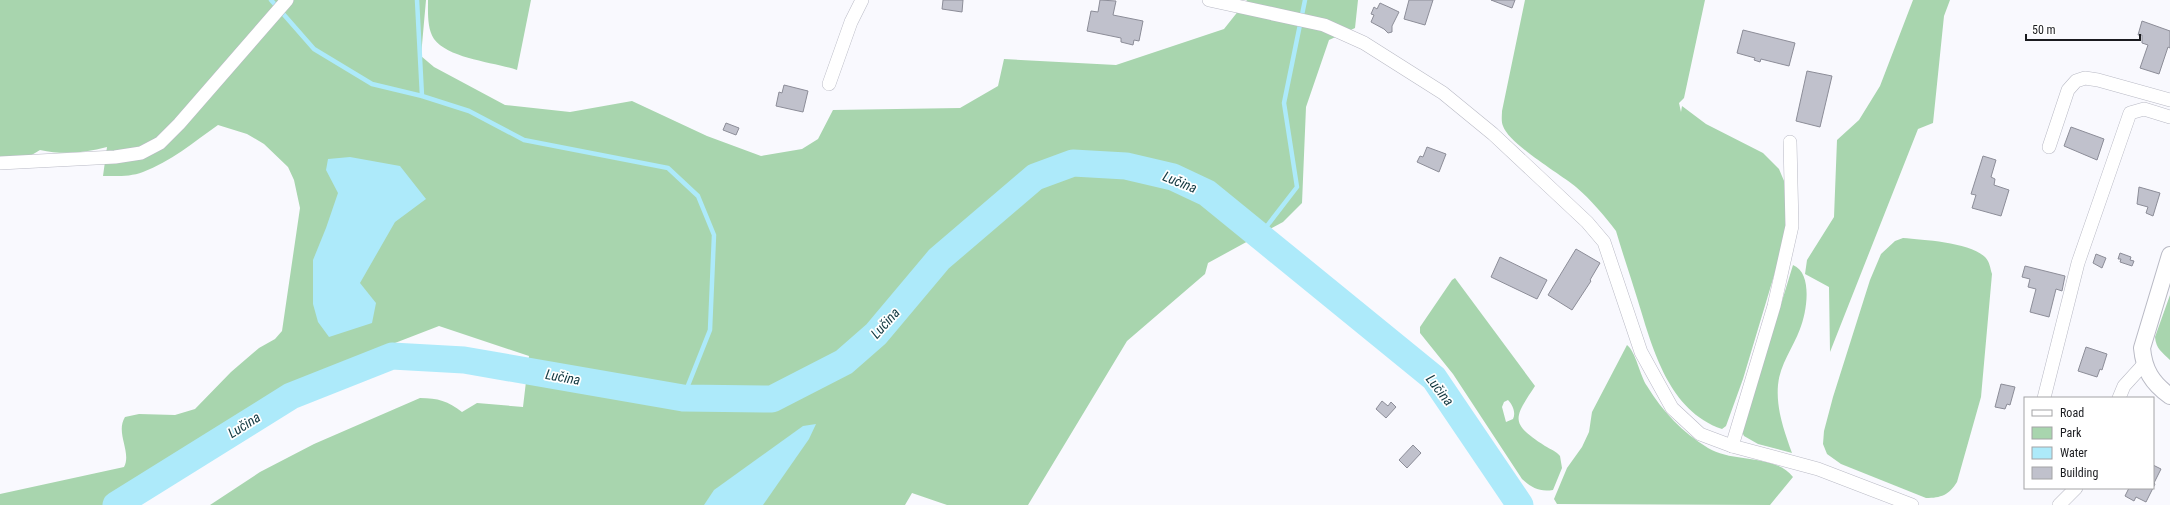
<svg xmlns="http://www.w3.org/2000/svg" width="2170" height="505" viewBox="0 0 2170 505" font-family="'Roboto Condensed',sans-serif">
<rect width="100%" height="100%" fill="#f9f9fe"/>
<g fill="#a8d5ae" fill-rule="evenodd">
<path d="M 0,0 L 426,0 L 421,56 L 434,67 L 505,105 L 570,112 L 632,101 L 707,136 L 761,156 L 802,149 L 818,139 L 833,110 L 960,108 L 998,86 L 1004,59 L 1116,65 L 1224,29 L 1247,0 L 1358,0 L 1355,28 L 1329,40 L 1306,107 L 1302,203 L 1283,222 L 1208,263 L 1205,274 L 1127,341 L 1028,505 L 947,505 L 912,493 L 905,505 L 210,505 L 260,472 L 314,444 L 420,398 C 438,398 448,401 462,412 L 477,403 L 523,407 L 529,356 L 439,326 L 294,382 L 104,505 L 0,505 L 0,494 L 124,467 C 132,452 115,433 125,417 L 139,414 L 175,415 L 195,409 L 231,372 L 259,348 L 275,339 L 282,331 L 300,208 L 294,180 L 288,167 L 264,144 L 247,134 L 218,125 C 194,142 170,162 143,172 C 130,177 116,176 103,176 L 107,147 C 84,153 63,155 40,150 L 30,156 L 0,158 Z"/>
<path d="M 428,0 L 531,0 L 517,70 C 494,62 449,59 434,39 C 427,29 428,12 428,0 Z"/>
<path d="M 1525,0 L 1705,0 L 1684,98 L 1679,103 L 1681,112 L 1682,106 L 1706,124 L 1763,153 L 1779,169 L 1787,188 L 1787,232 L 1743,379 L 1726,426 L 1722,429 C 1669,411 1653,350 1638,301 C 1631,278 1623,255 1616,231 C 1604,215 1591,200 1576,187 C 1560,174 1509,144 1503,126 C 1501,122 1502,115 1502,111 Z"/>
<path d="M 1913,0 L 1950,0 L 1944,16 L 1933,123 L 1918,129 L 1830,352 L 1829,287 L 1805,274 L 1807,260 L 1834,217 L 1837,140 L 1859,120 L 1880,86 Z"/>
<path d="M 1903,238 C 1924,240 1969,242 1985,257 C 1990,262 1990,268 1992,274 L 1981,397 L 1957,482 C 1949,495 1941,498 1926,498 L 1841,464 L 1827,454 L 1823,444 L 1824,431 L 1833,397 L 1870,280 L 1881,254 L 1895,241 Z"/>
<path d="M 1793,265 C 1813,273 1807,312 1800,329 C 1793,348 1780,364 1778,385 C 1776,409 1784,430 1792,453 L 1758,444 L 1744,436 L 1742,432 Z"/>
<path d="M 1455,278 L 1535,386 C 1514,418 1509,423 1545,446 C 1550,449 1556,451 1560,456 L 1562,468 L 1553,490 C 1539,492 1532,488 1522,479 L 1453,374 L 1420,333 L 1420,327 L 1452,280 ZM 1508,400 C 1513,405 1516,413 1513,419 L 1506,422 L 1502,407 L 1504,402 Z"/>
<path d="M 2170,295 L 2170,360 C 2162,352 2156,349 2155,337 Z"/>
<path d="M 1627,345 C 1636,352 1640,376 1647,386 C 1663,412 1682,432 1708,448 C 1732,463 1776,454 1793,477 L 1770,505 L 1557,504 L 1554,499 L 1567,468 L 1582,447 L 1589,432 L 1592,412 Z"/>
</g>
<g fill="#adeafa">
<path d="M 350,157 L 400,166 L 426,199 L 395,222 L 360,283 L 376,303 L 372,323 L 329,337 L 318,322 L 313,304 L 313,260 L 326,228 L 338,193 L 326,170 L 328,159 Z"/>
<path d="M 816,424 L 809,439 L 763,505 L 704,505 L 714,490 L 803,426 Z"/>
</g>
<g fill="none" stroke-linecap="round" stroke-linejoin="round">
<g stroke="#adeafa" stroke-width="4.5">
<path d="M 271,0 L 314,49 L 372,84 L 422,96 L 469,111 L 524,140 L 668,168 L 698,196 L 714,235 L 710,330 L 683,398"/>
<path d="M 417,0 L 422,96"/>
<path d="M 1260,235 L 1297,187 L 1284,103 L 1305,0"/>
</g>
<path stroke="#adeafa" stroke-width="27" d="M 116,505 L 291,396 L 392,356 L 464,360 L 683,398 L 772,399 L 844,362 L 876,334 L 939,259 L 1035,177 L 1073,163 L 1126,166 L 1173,177 L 1207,193 L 1434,378 L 1520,505"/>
</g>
<g fill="#c0c1cc" stroke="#8c8d98">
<path d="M 943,0 L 963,0 L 962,12 L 942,9 Z"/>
<path d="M 1100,0 L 1116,1 L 1113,15 L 1143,21 L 1139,41 L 1134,40 L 1133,45 L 1121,42 L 1121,38 L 1087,31 L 1091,11 L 1098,12 Z"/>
<path d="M 1409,0 L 1433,0 L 1425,25 L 1404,19 Z"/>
<path d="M 1491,0 L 1515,0 L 1512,8 Z"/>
<path d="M 1380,3 L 1399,12 L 1392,26 L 1392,32 L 1388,33 L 1384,29 L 1371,22 L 1374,15 L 1371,14 L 1374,7 L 1377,9 Z"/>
<path d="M 2142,21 L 2170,31 L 2170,48 L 2168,47 L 2159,74 L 2140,68 L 2148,45 L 2142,43 L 2142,35 L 2138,35 Z"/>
<path d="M 1743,30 L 1795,43 L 1789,66 L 1761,59 L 1760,62 L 1754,60 L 1755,58 L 1737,53 Z"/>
<path d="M 1807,71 L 1832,76 L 1820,127 L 1796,121 Z"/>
<path d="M 784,85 L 808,91 L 803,112 L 776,106 L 779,92 L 782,93 Z"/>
<path d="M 726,123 L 739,128 L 736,135 L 723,130 Z"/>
<path d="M 2071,127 L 2104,139 L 2097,160 L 2064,146 Z"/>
<path d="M 1427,147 L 1446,154 L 1439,172 L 1417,162 L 1420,156 L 1423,157 Z"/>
<path d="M 1983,156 L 1996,160 L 1991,177 L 1995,179 L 1994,185 L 2009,190 L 2001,216 L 1972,208 L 1976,195 L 1971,194 Z"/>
<path d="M 2139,187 L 2160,193 L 2153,216 L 2146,213 L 2148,207 L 2137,204 Z"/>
<path d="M 1576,249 L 1600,263 L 1590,280 L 1591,281 L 1572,310 L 1548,295 Z"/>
<path d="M 2120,253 L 2131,257 L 2130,260 L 2134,261 L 2132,266 L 2120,262 L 2121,259 L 2118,259 Z"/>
<path d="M 2096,254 L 2106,258 L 2102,268 L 2093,263 Z"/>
<path d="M 1500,257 L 1547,280 L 1537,299 L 1491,277 Z"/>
<path d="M 2025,266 L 2065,276 L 2062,291 L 2056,289 L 2049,317 L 2030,312 L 2036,289 L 2028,287 L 2030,279 L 2022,277 Z"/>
<path d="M 2086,347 L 2107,354 L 2102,370 L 2100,369 L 2097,377 L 2078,371 Z"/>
<path d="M 2001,384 L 2015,387 L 2010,405 L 2007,404 L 2005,409 L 1995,407 Z"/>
<path d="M 1382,401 L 1388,406 L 1391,402 L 1396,407 L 1386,418 L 1376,409 Z"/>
<path d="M 1413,445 L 1421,453 L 1407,468 L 1399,460 Z"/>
<path d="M 2153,465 L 2161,469 L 2154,483 L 2155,484 L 2146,502 L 2136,497 L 2134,501 L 2125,496 L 2129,488 L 2153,488 Z"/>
</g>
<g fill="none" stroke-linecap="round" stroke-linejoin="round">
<defs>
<g id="minor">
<path d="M 1209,0 L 1324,25 L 1364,43 L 1443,93 L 1493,134 L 1587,222 L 1604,242 L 1641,352 L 1672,408 L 1700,434 L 1732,446 L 1818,469 L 1912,505"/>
<path d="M 829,84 L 851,22 L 862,0"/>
<path d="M 2049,147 L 2068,90 L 2076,81 L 2085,78 L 2098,80 L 2170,100"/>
<path d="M 0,163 L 115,157 L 141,153 L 160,143 L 179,124 L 287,0"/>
<path d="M 2044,398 L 2078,263 L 2130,113 L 2144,109 L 2170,117"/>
<path d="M 2119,398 L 2124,386 L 2144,364"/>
<path d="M 1732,446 L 1774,306 L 1792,226 L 1790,142"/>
<path d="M 2059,505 L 2076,488"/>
</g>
<path id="tertiary" d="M 2170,255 L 2142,348 C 2144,370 2152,383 2170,396"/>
</defs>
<use href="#minor" stroke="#b9bac5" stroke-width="14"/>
<use href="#tertiary" stroke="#b9bac5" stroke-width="18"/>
<use href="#minor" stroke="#fff" stroke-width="13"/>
<use href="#tertiary" stroke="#fff" stroke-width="16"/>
</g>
<g text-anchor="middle" stroke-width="3.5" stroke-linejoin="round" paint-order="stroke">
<g font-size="14" font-style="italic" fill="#133941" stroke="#fff">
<text transform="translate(1180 182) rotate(22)" y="5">Lučina</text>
<text transform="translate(885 323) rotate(-48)" y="5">Lučina</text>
<text transform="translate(563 377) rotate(10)" y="5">Lučina</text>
<text transform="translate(1440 390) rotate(52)" y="5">Lučina</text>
<text transform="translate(244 425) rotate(-32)" y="5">Lučina</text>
</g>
</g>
<rect x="2024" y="397" width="130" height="92" fill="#ffffff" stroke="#a4a4a6"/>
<rect x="2032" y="410" width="20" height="6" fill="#ffffff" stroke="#a4a4a6"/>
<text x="2060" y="417" font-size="12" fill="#1b1c20">Road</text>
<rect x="2032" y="427" width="20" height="12" fill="#a8d5ae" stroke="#a4a4a6"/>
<text x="2060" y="437" font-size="12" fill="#1b1c20">Park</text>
<rect x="2032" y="447" width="20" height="12" fill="#adeafa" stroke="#a4a4a6"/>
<text x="2060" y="457" font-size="12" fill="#1b1c20">Water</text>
<rect x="2032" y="467" width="20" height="12" fill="#c0c1cc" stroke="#a4a4a6"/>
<text x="2060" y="477" font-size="12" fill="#1b1c20">Building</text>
<path d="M2026 34v6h114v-6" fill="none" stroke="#1b1c20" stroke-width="2"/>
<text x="2032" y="34" font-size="12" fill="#1b1c20" stroke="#ffffff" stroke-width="3" paint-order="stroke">50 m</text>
</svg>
